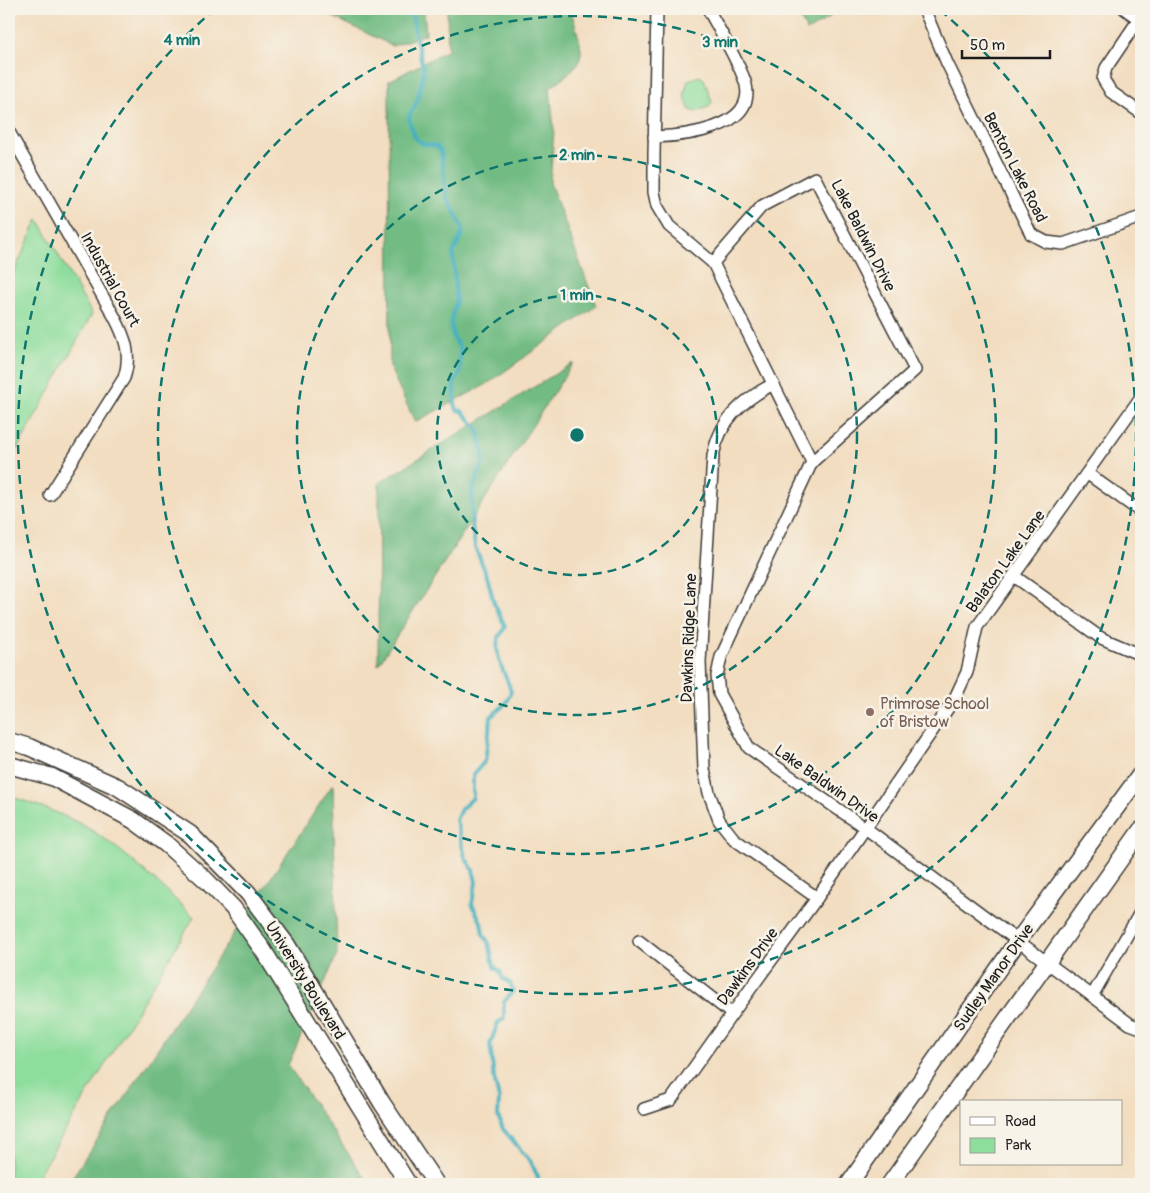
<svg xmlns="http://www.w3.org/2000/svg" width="1150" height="1193" viewBox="0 0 1150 1193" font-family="Pangolin,sans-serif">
<rect width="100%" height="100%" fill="#f7f3e8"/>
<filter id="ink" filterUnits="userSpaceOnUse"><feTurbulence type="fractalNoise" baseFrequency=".02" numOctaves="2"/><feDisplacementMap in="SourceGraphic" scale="10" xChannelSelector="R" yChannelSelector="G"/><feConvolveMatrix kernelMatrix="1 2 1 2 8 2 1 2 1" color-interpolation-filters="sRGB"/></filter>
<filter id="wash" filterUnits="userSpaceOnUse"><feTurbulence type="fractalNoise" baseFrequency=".0096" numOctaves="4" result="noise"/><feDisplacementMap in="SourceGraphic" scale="20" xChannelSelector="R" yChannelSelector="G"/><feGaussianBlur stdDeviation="1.12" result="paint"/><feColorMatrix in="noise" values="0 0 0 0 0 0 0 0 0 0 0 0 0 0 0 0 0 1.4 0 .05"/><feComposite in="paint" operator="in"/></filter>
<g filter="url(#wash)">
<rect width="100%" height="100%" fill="#f2ddc0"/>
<g fill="#8ddd9c" stroke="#547c5c">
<path d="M 700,76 L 704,79 L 712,102 L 709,107 L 695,112 L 689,109 L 684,95 L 688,80 Z"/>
<path d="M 38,219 L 92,314 L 9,464 L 9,283 Z"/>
<path d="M 9,796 C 38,805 70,816 96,833 C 132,857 163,888 194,917 L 33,1184 L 9,1184 Z"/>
</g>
<g fill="#72bc84" stroke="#476c50">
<path d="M 311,9 L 424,9 L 426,34 L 393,46 L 329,15 Z"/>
<path d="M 447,9 L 568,9 L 572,14 C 585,60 589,58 550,88 L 554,130 L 550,183 L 596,306 L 487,384 L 415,422 L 390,368 L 389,81 L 448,50 Z"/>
<path d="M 795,9 L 833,9 L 829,18 L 807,31 Z"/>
<path d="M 573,363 L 378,665 L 379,483 Z"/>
<path d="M 333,784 L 337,955 L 288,1065 L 369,1184 L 68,1184 Z"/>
</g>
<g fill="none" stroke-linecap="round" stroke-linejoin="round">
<path stroke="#42b0bf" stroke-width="4" d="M 411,9 L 417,43 L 424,71 L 417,102 L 409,116 L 410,124 L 416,139 L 423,144 L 437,146 L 441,151 L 446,195 L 462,227 L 462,234 L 453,254 L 456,300 L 451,323 L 453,337 L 460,348 L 460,373 L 454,383 L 455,404 L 457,410 L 462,411 L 477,428 L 480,436 L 484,460 L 472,492 L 472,525 L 475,547 L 487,576 L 494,603 L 505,626 C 504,631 499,635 498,640 C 494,659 507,675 511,692 L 506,703 L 491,717 L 485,761 L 473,775 L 473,798 L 461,809 L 456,820 L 465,857 L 473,870 L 476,882 L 472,904 L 481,922 L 483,934 L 489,943 L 494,967 L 500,971 L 503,979 L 510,983 L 513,991 L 504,1002 L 504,1018 L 498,1023 L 490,1044 L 494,1078 L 499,1099 L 498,1116 L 503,1129 L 531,1162 L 541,1184"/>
</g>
</g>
<g filter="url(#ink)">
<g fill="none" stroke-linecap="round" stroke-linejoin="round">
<defs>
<g id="minor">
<path d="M 657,9 L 654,155 L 654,192 L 657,206 L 669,226 L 713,263 L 812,462"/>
<path d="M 924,9 L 947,63 L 1031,234 L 1046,242 L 1063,244 L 1141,217"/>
<path d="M 1125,9 L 1139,19"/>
<path d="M 1141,16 L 1106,68 L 1103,79 L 1111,92 L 1141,113"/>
<path d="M 9,132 L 114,316 C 125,337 132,354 124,378 L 50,495"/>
<path d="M 654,137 C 682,136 756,129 746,85 C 741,65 718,28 708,9"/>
<path d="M 713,263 L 762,206 L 815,178 L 915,370 L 812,462 L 721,657 L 717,676 L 719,694 L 749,748 L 864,827 L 1130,1024 L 1141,1028"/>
<path d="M 773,384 C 742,401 720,419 713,456 L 700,662 L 704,769 L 709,793 L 719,820 L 734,839 L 817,898"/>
<path d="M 1088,474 L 1141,512"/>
<path d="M 1014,576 L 1101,638 L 1141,655"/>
<path d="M 639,941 L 732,1014"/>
<path d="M 1092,996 L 1141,911"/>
<path d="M 644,1109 L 671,1100 L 732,1014 L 817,898 L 955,698 L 967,672 L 977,627 L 1141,397"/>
</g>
<g id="secondary">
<path d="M 9,741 L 29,747 L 118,787 L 190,834 L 248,893 L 287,945 L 382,1103 L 436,1184"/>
<path d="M 9,765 L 52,777 L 133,820 L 166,844 L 206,880 L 233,908 L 263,950 L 408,1184"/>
<path d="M 849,1184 L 1017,942 L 1141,774"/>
<path d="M 890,1184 L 1141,830"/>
</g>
</defs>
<use href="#minor" stroke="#3c3935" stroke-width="14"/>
<use href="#secondary" stroke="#3c3935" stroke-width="19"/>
<use href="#minor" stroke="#fff" stroke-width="11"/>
<use href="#secondary" stroke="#fff" stroke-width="16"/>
</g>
</g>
<g fill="none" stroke="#0f766e" stroke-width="2.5" stroke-dasharray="9 6">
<circle cx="577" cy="435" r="140"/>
<circle cx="577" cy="435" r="280"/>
<circle cx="577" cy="435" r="419"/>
<path d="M940 10A559 559 0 1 1 214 10"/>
</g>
<circle fill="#8d6e63" stroke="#f7f3e8" stroke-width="2" cx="870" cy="712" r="5"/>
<g text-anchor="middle" stroke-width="5" stroke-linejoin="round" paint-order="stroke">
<g font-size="16" fill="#1c1c1c" stroke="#f7f3e8">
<text transform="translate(1016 167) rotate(63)" y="6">Benton Lake Road</text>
<text transform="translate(864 235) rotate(63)" y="6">Lake Baldwin Drive</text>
<text transform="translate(111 279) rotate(61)" y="6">Industrial Court</text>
<text transform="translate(1005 561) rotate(-54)" y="6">Balaton Lake Lane</text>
<text transform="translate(688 638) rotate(-88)" y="6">Dawkins Ridge Lane</text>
<text transform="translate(827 783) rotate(35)" y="6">Lake Baldwin Drive</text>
<text transform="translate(747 966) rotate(-54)" y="6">Dawkins Drive</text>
<text transform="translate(993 977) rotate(-55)" y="6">Sudley Manor Drive</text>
<text transform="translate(306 980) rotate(58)" y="6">University Boulevard</text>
</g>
<g font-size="16" fill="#785e54" stroke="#f7f3e8" text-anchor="start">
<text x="880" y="709">Primrose School<tspan x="880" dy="18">of Bristow</tspan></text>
</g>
</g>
<circle cx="577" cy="435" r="8" fill="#0f766e" stroke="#f7f3e8" stroke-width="2.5"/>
<g font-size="15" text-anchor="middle" font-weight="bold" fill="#0f766e" stroke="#f7f3e8" stroke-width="5" stroke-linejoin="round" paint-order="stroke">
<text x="182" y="45">4 min</text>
<text x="720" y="47">3 min</text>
<text x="577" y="160">2 min</text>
<text x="577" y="300">1 min</text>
</g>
<rect width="1150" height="1193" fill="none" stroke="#f7f3e8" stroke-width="30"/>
<rect x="960" y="1100" width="162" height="65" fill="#f7f3e8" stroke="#9f9d96"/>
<rect x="970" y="1117" width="25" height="8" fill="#ffffff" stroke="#9f9d96"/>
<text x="1005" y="1126" font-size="15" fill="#1c1c1c">Road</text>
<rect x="970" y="1138" width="25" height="15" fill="#8ddd9c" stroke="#9f9d96"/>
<text x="1005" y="1150" font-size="15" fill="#1c1c1c">Park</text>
<path d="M962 50v8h88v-8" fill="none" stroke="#1c1c1c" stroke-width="2.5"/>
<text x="970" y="50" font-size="15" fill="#1c1c1c" stroke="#f7f3e8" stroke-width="4" paint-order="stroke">50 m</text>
</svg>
